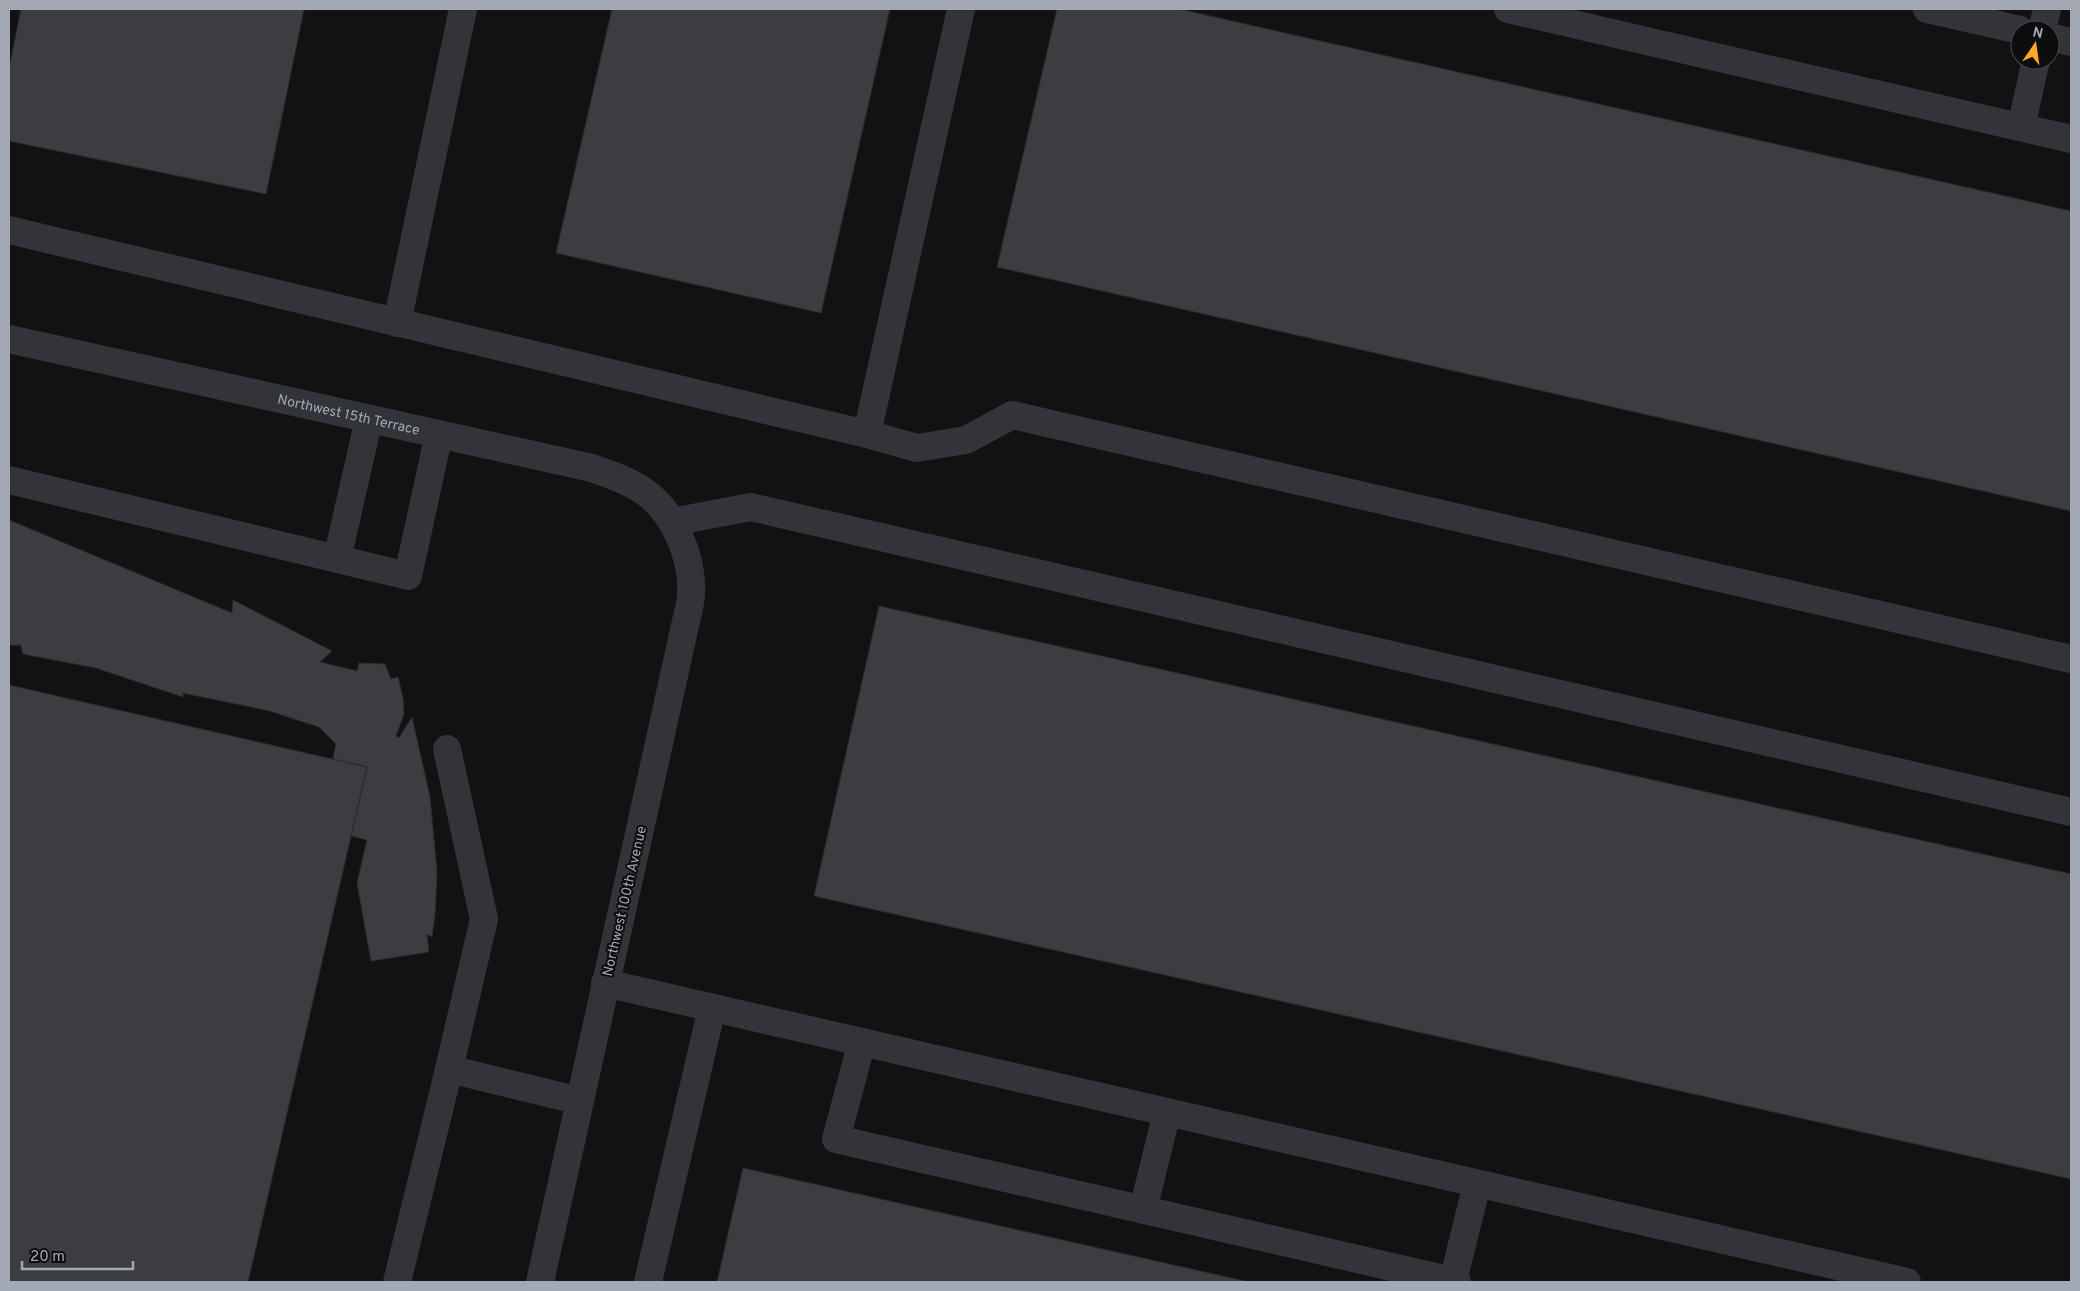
<svg xmlns="http://www.w3.org/2000/svg" width="2080" height="1291" viewBox="0 0 2080 1291" font-family="Overpass,sans-serif">
<rect width="100%" height="100%" fill="#121213"/>
<g fill="#3b3d41" stroke="#2b2c30">
<path d="M 21,9 L 304,9 L 266,194 L 9,141 L 9,69 Z"/>
<path d="M 612,9 L 890,9 L 821,313 L 556,253 Z"/>
<path d="M 1057,9 L 1179,9 L 2071,211 L 2071,511 L 997,267 Z"/>
<path d="M 9,520 L 232,613 L 233,600 L 332,651 L 320,662 L 357,671 L 359,663 L 385,664 L 391,679 L 398,677 L 403,698 L 404,714 L 396,736 L 399,738 L 412,717 L 430,797 L 437,872 L 435,915 L 432,937 L 427,934 L 429,952 L 371,961 L 357,883 L 367,840 L 351,836 L 367,767 L 333,759 L 336,744 L 319,727 L 270,711 L 183,693 L 183,697 L 96,668 L 23,654 L 21,645 L 9,645 Z"/>
<path d="M 879,606 L 2071,874 L 2071,1179 L 814,896 Z"/>
<path d="M 9,685 L 367,767 L 248,1282 L 9,1282 Z"/>
<path d="M 743,1168 L 1249,1282 L 717,1282 Z"/>
</g>
<g fill="none" stroke-linecap="round" stroke-linejoin="round">
<g stroke="#323439" stroke-width="28">
<path d="M 1508,9 L 2071,139"/>
<path d="M 1927,9 L 2020,30"/>
<path d="M 2042,30 L 2047,9"/>
<path d="M 2050,37 L 2071,42"/>
<path d="M 2021,127 L 2036,60"/>
<path d="M 9,230 L 867,434 L 961,9"/>
<path d="M 397,323 L 463,9"/>
<path id="s1" d="M 9,339 L 592,468 C 609,474 627,480 642,490 C 674,511 693,557 691,594 C 691,603 688,612 686,621 L 540,1282"/>
<path d="M 867,434 L 917,448 L 966,440 L 1012,415 L 2071,659"/>
<path d="M 9,480 L 408,576 L 439,434"/>
<path d="M 672,522 L 751,507 L 2071,812"/>
<path d="M 337,559 L 369,419"/>
<path d="M 447,749 L 484,919 L 449,1069 L 580,1101"/>
<path d="M 605,983 L 1907,1282"/>
<path d="M 862,1042 L 836,1139 L 1457,1282"/>
<path d="M 1143,1210 L 1167,1112"/>
<path d="M 1453,1281 L 1477,1184"/>
<path d="M 397,1282 L 449,1069"/>
<path d="M 648,1282 L 712,1008"/>
</g>
</g>
<g text-anchor="middle" stroke-width="4" stroke-linejoin="round" paint-order="stroke">
<g font-size="14" fill="#a2a9b5" stroke="#0d0d0e">
<text dy="5" stroke="none"><textPath href="#s1" startOffset="348">Northwest 15th Terrace</textPath></text>
<text transform="translate(624 901) rotate(-77)" y="5">Northwest 100th Avenue</text>
</g>
</g>
<rect width="2080" height="1291" fill="none" stroke="#a2a9b5" stroke-width="20"/>
<g transform="translate(2035 45) rotate(13)"><circle r="24" fill="#0d0d0e" stroke="#494b51"/>
<path d="M0-4L9 19L0 12L-9 19Z" fill="#ffa71e"/>
<text y="-8" font-size="14" font-weight="bold" text-anchor="middle" fill="#a2a9b5">N</text>
</g>
<path d="M22 1261v8h111v-8" fill="none" stroke="#a2a9b5" stroke-width="2.5"/>
<text x="30" y="1261" font-size="15" fill="#a2a9b5" stroke="#0d0d0e" stroke-width="4" paint-order="stroke">20 m</text>
</svg>
